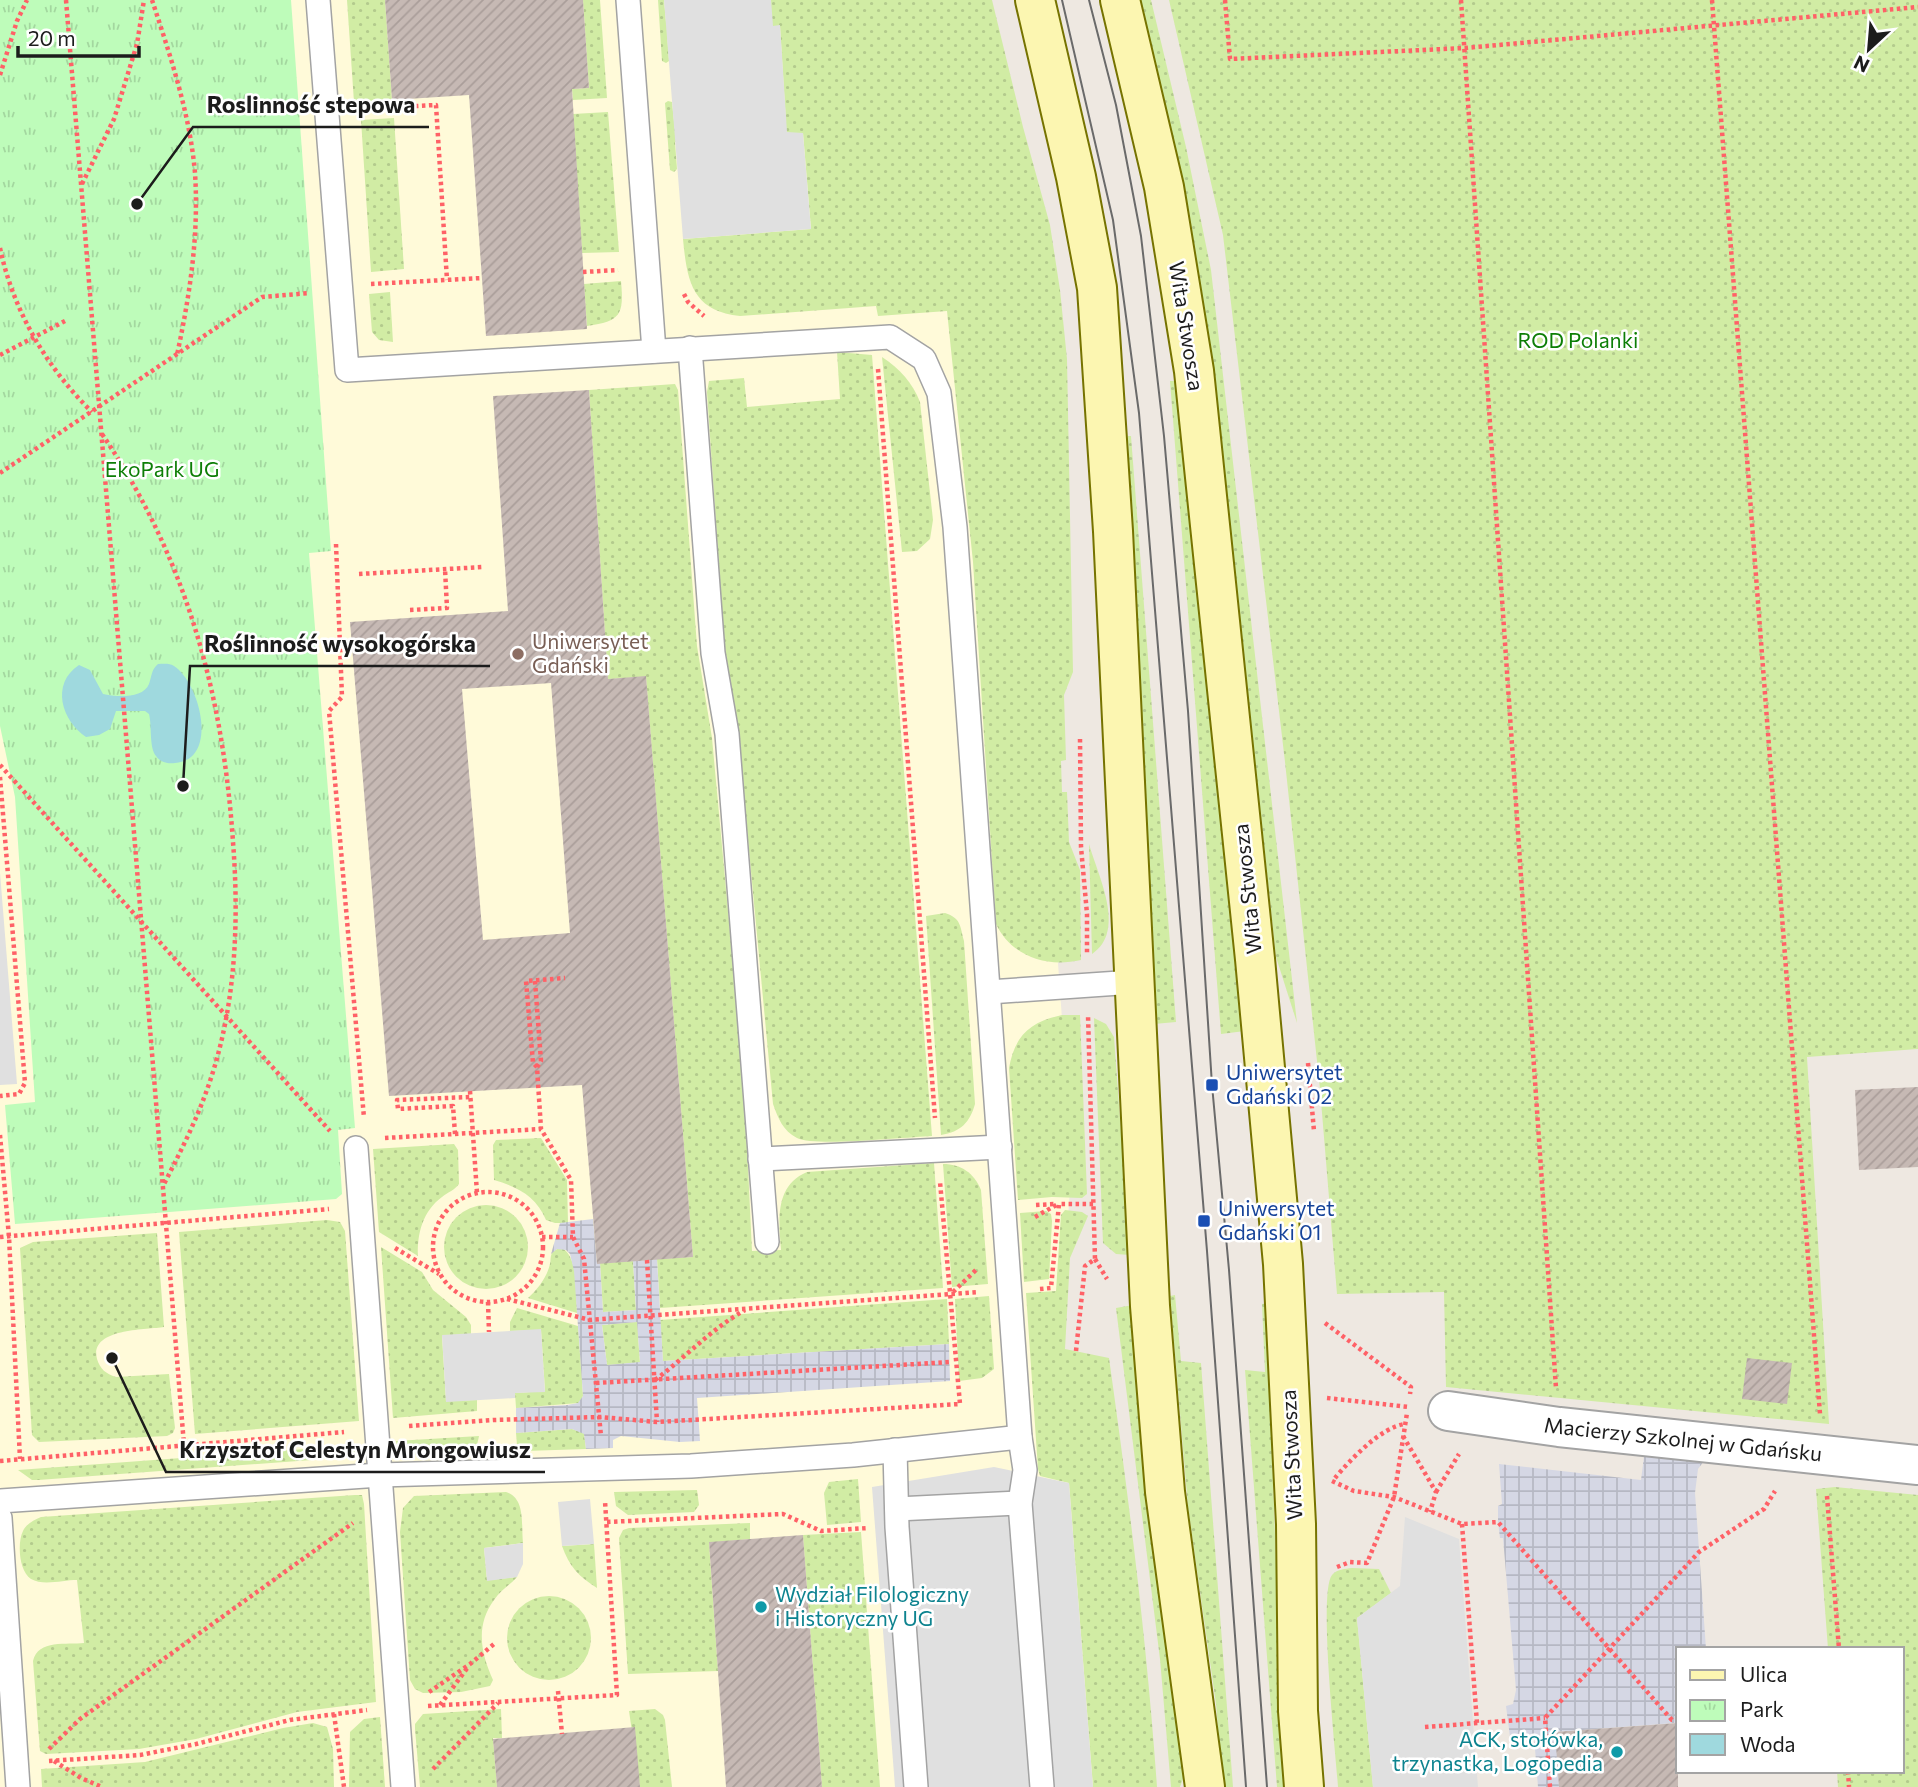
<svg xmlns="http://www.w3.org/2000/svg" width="1918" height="1787" viewBox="0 0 1918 1787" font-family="Commissioner,sans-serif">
<defs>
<pattern id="grass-dots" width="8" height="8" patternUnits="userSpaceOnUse" patternTransform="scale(1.75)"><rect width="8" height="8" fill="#d1eca4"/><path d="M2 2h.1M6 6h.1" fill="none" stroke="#b3ca8d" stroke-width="1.8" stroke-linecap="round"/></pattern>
<pattern id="park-tufts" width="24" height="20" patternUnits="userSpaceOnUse" patternTransform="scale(1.75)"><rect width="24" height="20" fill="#befcba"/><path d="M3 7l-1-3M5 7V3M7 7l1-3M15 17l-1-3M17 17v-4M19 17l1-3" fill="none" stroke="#a3d79f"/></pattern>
<pattern id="plaza-grid" width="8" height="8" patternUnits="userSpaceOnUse" patternTransform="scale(1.75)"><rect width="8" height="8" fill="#d5d7e4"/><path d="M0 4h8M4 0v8" fill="none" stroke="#b6b8c3"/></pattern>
<pattern id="building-hatch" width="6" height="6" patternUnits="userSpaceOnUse" patternTransform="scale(1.75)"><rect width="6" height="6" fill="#c6b9b4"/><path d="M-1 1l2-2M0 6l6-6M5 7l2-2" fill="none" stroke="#aa9e9a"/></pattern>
</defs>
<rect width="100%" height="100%" fill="#eee8e1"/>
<path fill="#fffad9" d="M 0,0 L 972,0 L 1012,323 L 1072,1158 L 1052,1459 L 1122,1539 L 1143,1787 L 0,1787 Z"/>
<g fill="url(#grass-dots)">
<path d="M 347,0 L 385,0 L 392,100 L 354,102 Z"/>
<path d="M 583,0 L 600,0 L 607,98 L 573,100 L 572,89 L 589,88 Z"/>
<path d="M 658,0 L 664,0 L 666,22 L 771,14 L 771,0 L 992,0 L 1023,127 L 1050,225 L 1060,290 L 1067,359 L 1073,672 L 1064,695 L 1066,760 L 1061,761 L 1062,792 L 1067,792 L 1069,842 L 1080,870 L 1081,960 C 1047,968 1012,957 996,924 L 973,562 L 947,311 L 878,316 L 876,306 L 740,316 C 692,311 687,281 683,239 L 811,229 L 803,133 L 675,142 L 677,169 L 674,172 L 670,170 L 665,103 L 668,101 L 672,102 L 675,131 L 786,123 L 780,26 L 667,33 L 669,61 L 666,63 L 662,61 Z"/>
<path d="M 1137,0 L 1151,0 L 1186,147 L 1211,270 L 1297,1023 L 1276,957 L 1218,420 L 1200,285 L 1189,228 Z"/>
<path d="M 1169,0 L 1918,0 L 1918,1049 L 1807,1057 L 1829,1424 L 1446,1387 L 1444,1292 L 1337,1294 L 1320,1089 L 1285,762 L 1223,235 Z"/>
<path d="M 608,112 L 619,252 L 582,253 L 573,114 Z"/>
<path d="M 394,118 L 404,269 L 371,272 L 361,120 Z"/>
<path d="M 621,281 C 624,315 621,321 587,326 L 584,284 Z"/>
<path d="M 390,292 L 393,342 L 379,340 L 372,332 L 369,294 Z"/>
<path d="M 837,352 L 872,355 L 932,1136 C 907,1137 815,1147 797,1138 C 783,1131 778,1118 773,1104 L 738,734 L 724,641 L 707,392 L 709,381 L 744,378 L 747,407 L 840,399 Z"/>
<path d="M 882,357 C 900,369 912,382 920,402 L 933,520 L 930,539 L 917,551 L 902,552 Z"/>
<path d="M 1170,381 L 1175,381 L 1245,1031 L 1221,1034 Z"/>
<path d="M 675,384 L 678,390 L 697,646 L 712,738 L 744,1084 L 752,1251 L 781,1250 C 779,1221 774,1186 807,1172 L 934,1163 L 943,1288 L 660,1308 L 657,1259 L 693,1257 L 646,677 L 608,679 L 589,390 Z"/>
<path d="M 1128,436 L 1131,436 L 1176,1022 L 1154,1024 L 1144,877 Z"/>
<path d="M 1089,844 C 1098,876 1127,931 1092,954 Z"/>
<path d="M 945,913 C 961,918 960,926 964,941 L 975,1104 C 970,1122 961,1132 941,1135 L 926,916 Z"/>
<path d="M 1062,1015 L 1080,1015 L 1087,1194 L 1082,1198 L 1052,1197 L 1018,1200 L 1009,1068 C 1015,1035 1030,1022 1062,1015 Z"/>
<path d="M 1094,1018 L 1106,1024 L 1114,1037 L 1130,1255 L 1116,1254 L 1103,1243 Z"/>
<path d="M 541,1138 L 567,1180 L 568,1223 L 555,1223 L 546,1220 C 536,1196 518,1187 494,1180 L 493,1145 L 496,1140 Z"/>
<path d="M 454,1144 L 458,1150 L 459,1184 C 455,1190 448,1192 442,1197 C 423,1211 417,1233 418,1256 L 379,1232 L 373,1149 Z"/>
<path d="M 943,1164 C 961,1164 974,1173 981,1190 L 988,1284 L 952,1287 Z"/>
<circle cx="486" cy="1247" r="42"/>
<path d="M 1065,1210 L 1082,1212 L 1088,1216 L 1070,1258 L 1065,1349 L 1109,1358 C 1129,1500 1147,1643 1157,1787 L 1093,1787 L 1069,1483 L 1040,1476 L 1038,1469 L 1026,1293 L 1056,1291 L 1061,1215 Z"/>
<path d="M 1046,1211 L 1051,1214 L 1052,1221 L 1049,1279 L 1024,1282 L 1020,1213 Z"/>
<path d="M 327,1220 L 340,1222 L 345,1231 L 359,1421 L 195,1434 L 179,1232 Z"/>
<path d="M 157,1233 L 164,1327 C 146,1330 89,1328 97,1359 C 100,1369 106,1374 116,1377 L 169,1374 L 175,1428 L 173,1433 L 167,1436 L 39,1442 L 32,1435 L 20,1248 L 33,1242 Z"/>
<path d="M 381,1247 L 422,1272 L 433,1290 L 466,1317 L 471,1325 L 471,1334 L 442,1336 L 446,1401 L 477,1400 L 477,1411 L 393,1418 Z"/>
<path d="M 562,1248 C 579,1258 576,1294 577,1313 L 528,1298 C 538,1289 547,1277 550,1264 C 551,1260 550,1257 552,1253 C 555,1249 557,1249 562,1248 Z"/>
<path d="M 633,1261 L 636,1310 L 603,1312 L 600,1263 Z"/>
<path d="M 1175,1295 L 1181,1361 L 1201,1363 L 1233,1787 L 1223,1787 L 1216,1704 L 1188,1507 L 1170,1296 Z"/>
<path d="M 989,1296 L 994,1369 L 982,1378 L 959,1381 L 955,1299 Z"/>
<path d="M 947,1299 L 949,1344 L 663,1361 L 660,1320 Z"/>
<path d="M 1267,1303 L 1282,1739 L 1285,1787 L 1277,1787 L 1245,1370 L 1265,1372 L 1262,1304 Z"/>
<path d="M 1133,1305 L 1184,1776 L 1180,1787 L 1171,1787 L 1160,1659 L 1116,1308 Z"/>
<path d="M 517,1308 L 578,1326 L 583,1396 L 579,1403 L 516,1408 L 515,1393 L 545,1391 L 541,1330 L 510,1331 L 510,1322 Z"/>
<path d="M 637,1322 L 640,1363 L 607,1365 L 602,1325 Z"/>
<path d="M 572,1429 L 584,1433 L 586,1449 L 525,1451 L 517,1445 L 516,1433 Z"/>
<path d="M 479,1436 C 477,1446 476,1450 466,1454 C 448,1454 399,1463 396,1441 Z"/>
<path d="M 360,1445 L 359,1454 L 352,1457 L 38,1480 L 32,1480 L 18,1470 Z"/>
<path d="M 858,1479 L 861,1522 L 827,1525 L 824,1493 L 829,1482 Z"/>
<path d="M 1835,1487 L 1918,1495 L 1918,1787 L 1838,1787 L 1837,1771 L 1902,1771 L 1902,1649 L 1828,1649 L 1816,1489 Z"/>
<path d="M 697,1490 L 699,1505 L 694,1512 L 628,1515 L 616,1506 L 614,1492 Z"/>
<path d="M 506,1492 C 526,1498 521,1525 523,1543 L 484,1548 L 487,1580 L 517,1577 C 510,1585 500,1591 494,1600 C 475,1626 481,1653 493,1680 L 490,1686 L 461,1692 L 423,1693 L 415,1689 L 410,1680 L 400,1532 L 403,1508 L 414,1496 Z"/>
<path d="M 355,1495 L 362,1495 L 364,1504 L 376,1702 L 297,1712 L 196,1739 L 139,1749 L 46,1754 L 40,1751 L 33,1661 C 38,1639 67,1645 84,1643 L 77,1580 C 63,1580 43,1586 31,1579 C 19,1571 17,1543 23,1531 C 26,1524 34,1520 41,1517 Z"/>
<path d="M 750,1523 L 750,1539 L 709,1543 L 718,1671 L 628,1674 L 619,1538 L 623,1530 L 629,1528 Z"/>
<path d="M 861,1532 L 880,1787 L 822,1787 L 803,1535 Z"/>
<path d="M 594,1544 L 597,1588 C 579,1577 569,1566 562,1546 Z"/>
<path d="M 1352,1568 L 1379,1569 L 1391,1593 L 1357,1618 L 1373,1787 L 1338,1787 C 1336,1756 1318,1592 1332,1575 C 1337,1569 1345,1569 1352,1568 Z"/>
<circle cx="549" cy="1638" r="42"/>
<path d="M 501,1709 L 502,1738 L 493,1738 L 497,1787 L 420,1787 L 415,1729 L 415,1724 L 423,1714 Z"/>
<path d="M 655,1709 L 663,1715 L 665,1720 L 672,1787 L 640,1787 L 629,1711 Z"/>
<path d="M 380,1717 L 385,1787 L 349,1787 L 350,1732 L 364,1719 Z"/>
<path d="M 313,1723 L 327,1727 L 333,1749 L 334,1787 L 42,1787 L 41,1769 L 145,1762 L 283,1728 Z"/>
</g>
<path fill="url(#park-tufts)" d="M 0,0 L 291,0 L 331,551 L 309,553 L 355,1128 L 338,1130 L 342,1194 L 336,1199 L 15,1224 L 5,1105 L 35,1102 L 15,797 L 0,726 Z"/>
<g fill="#e0e0e0">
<path d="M 664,0 L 771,0 L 773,26 L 780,25 L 787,132 L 803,133 L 811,229 L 683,239 Z"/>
<path d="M 0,873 L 17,1084 L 0,1085 Z"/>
<path d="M 541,1329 L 545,1392 L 515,1393 L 515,1398 L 446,1402 L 442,1335 Z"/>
<path d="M 994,1467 L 1069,1483 L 1093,1787 L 895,1787 L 872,1487 Z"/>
<path d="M 590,1499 L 594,1544 L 562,1546 L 558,1502 Z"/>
<path d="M 1405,1517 L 1459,1539 L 1478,1787 L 1373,1787 L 1357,1618 L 1400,1586 Z"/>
<path d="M 523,1543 L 523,1564 L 517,1577 L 487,1581 L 484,1548 Z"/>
</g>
<g fill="url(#plaza-grid)" fill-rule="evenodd">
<path d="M 593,1219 L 597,1263 L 600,1263 L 603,1312 L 636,1310 L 633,1261 L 657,1259 L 663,1361 L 949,1344 L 950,1381 L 697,1398 L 700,1441 L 680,1442 L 621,1436 L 613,1440 L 613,1448 L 586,1449 L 584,1434 L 572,1429 L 516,1433 L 516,1408 L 567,1405 L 578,1403 L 583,1396 L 574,1271 L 570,1254 L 566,1250 L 557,1249 L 551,1254 L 560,1223 ZM 637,1322 L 640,1362 L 607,1365 L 602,1325 Z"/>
<path d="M 1645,1449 L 1707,1457 L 1698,1469 L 1695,1493 L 1706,1649 L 1678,1649 L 1678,1713 L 1675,1717 L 1675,1723 L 1556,1732 L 1559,1787 L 1538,1787 L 1534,1736 L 1510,1737 L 1506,1706 L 1513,1704 L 1516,1690 L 1503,1538 L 1500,1538 L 1498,1522 L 1498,1506 L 1502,1504 L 1499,1464 L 1641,1480 Z"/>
</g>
<path fill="#9fd9de" d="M 158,664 C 164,664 169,663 174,666 C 200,683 220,760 175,763 C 167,764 160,762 156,756 C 149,748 152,725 149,714 L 145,711 L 116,711 L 110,729 L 99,735 L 86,737 C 62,721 50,684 79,665 L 90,670 L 103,694 C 116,697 143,699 149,684 C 152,676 151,670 158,664 Z"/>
<g fill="url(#building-hatch)" fill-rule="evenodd">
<path d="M 385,0 L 583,0 L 589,88 L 572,89 L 587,329 L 486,336 L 469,95 L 392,100 Z"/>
<path d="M 589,390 L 608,679 L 646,676 L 693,1257 L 597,1264 L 582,1085 L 389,1096 L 350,622 L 508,611 L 493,396 ZM 551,683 L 570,933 L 483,940 L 462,689 Z"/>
<path d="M 1918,1087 L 1918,1167 L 1859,1170 L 1855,1090 Z"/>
<path d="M 1747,1358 L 1792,1363 L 1787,1404 L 1742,1399 Z"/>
<path d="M 803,1535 L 822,1787 L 726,1787 L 709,1542 Z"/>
<path d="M 1678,1723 L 1678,1787 L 1559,1787 L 1555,1732 Z"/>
<path d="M 635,1727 L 640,1787 L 497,1787 L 493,1739 Z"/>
</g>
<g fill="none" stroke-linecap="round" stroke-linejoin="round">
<defs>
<g id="lane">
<path d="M 318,0 L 347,370 L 890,337 L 924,359 L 939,393 L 955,527 L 1020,1437 L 1025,1470 L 1020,1503 L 1042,1787"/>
<path d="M 628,0 L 654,351"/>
<path d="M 690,348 L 713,653 L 727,734 L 767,1242"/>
<path d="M 989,992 L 1134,982"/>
<path d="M 356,1148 L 403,1787"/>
<path d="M 760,1159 L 1000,1147"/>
<path d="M 895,1450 L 897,1527 L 916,1787"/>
<path d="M 0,1501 L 380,1475 L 691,1466 L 853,1455 L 1020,1437"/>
<path d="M 897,1509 L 1020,1503"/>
<path d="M 0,1518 L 18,1787"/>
</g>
<path id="street" d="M 1448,1411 L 1559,1427 L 1918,1465"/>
<g id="secondary">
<path d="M 1035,0 L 1076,177 L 1097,288 L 1113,531 L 1150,1306 L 1165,1492 L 1205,1787"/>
<path d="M 1120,0 L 1164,187 L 1194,371 L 1255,959 L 1283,1264 L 1296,1524 L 1298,1711 L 1304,1787"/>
</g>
</defs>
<use href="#lane" stroke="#a3a3a3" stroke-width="26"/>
<use href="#street" stroke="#a3a3a3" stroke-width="42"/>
<use href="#secondary" stroke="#767300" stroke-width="42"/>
<g stroke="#ff6167" stroke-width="4.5" stroke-dasharray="3.5 3.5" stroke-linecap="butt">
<path d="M 66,0 L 184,1445"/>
<path d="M 152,0 C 170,55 190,114 195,173 C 199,235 190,294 177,355"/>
<path d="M 1225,0 L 1230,59 L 1465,48 L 1918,7"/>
<path d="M 1461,0 L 1556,1388"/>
<path d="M 1712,0 L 1820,1414"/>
<path d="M 0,75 L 17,21 L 27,0"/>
<path d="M 359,109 L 436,105 L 447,280"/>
<path d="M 82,184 L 114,119 L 137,44 L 144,0"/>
<path d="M 0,248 C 13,310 46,367 92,412"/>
<path d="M 583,272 L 618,270"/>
<path d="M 371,284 L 482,278"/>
<path d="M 684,294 L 688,302 L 704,316"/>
<path d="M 0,355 L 65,321"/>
<path d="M 878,369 L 935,1118"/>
<path d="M 102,434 C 186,558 223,694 233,842 C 239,920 236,1002 211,1078 C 199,1115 182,1149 164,1184"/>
<path d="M 0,473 L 262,297 L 310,293"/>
<path d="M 336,544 L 342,697 L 329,711 L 364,1118"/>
<path d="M 359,574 L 483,567"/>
<path d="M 410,610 L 447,608 L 445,569"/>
<path d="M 1080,739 L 1081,847 L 1087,914 L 1087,954"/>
<path d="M 0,765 L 330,1131"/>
<path d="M 0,777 L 25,1083 L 19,1094 L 0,1096"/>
<path d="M 535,981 L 541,1061 L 537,1067 L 541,1129 L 571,1180 L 573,1237 L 584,1259 L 601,1436"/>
<path d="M 1308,1063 L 1314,1131"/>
<path d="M 537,1067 L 533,1063 L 526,981 L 565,978"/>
<path d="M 470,1091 L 477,1193"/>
<path d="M 455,1134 L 453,1106 L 398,1109 L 397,1100 L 470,1097"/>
<path d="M 0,1135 L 9,1237 L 20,1459"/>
<path d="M 385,1138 L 541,1129"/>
<circle cx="488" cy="1247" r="55"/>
<path d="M 1036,1205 L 1055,1204"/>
<path d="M 1035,1217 L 1058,1204"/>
<path d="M 0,1237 L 329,1209"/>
<path d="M 542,1237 L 573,1237"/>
<path d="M 395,1248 L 439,1274"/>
<path d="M 1095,1259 L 1107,1279"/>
<path d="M 647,1260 L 657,1422"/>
<path d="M 1040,1289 L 1051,1288 L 1059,1204 L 1095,1204"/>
<path d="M 953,1292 L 977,1269"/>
<path d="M 507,1299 L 590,1320 L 978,1292"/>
<path d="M 488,1302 L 489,1332"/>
<path d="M 1325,1323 L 1411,1387 L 1410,1394"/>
<path d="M 1076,1351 L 1085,1266 L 1095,1259 L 1088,1015"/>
<path d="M 655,1380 C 686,1357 711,1329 745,1310"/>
<path d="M 596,1383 L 950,1362"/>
<path d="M 1327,1398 L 1409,1407"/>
<path d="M 409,1426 L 493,1420 L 600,1417 L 657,1422 L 960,1404 L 940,1182"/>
<path d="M 1403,1436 L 1436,1492 L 1430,1512"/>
<path d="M 0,1461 L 344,1432"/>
<path d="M 1335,1478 C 1350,1460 1381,1427 1405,1424"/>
<path d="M 1332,1481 L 1354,1491 L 1394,1497 L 1462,1524 L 1498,1522 L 1672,1720 L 1675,1720"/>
<path d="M 1436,1492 L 1459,1454"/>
<path d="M 1827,1496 L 1839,1649"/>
<path d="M 607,1522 L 783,1514 L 821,1531 L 868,1528"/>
<path d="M 1462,1524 L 1477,1723"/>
<path d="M 1337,1567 L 1350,1562 L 1367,1563 L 1394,1497 L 1407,1413"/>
<path d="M 558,1691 L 562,1734"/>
<path d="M 429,1692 L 470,1664 L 494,1644"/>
<path d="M 440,1705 L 468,1667"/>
<path d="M 428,1706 L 617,1695 L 605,1501"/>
<path d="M 334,1714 L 344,1787"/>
<path d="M 1425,1727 L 1545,1718"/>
<path d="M 49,1749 L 80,1719 L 353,1523"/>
<path d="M 49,1761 L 140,1755 L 196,1744 L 290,1720 L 367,1710"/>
<path d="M 54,1761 L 81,1778 L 102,1787"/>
<path d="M 433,1769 L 498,1703"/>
<path d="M 1848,1771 L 1849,1787"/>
<path d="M 1550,1787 L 1545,1718 L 1699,1552 L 1764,1509 L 1775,1491"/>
</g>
<use href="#lane" stroke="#fff" stroke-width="23"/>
<use href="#street" stroke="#fff" stroke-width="38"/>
<use href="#secondary" stroke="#fcf6b1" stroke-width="38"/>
<g stroke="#6a6a6a" stroke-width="2">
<path d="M 1062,0 L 1113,220 L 1139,413 L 1207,1251 L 1246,1787"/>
<path d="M 1089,0 L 1116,105 L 1141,236 L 1164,436 L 1188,711 L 1212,1085 L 1229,1270 L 1267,1787"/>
</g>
</g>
<circle fill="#8d6e63" stroke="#fff" stroke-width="2.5" cx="518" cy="654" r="7"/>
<g fill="#1a4fb4" stroke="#fff" stroke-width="2.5">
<rect x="1205" y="1078" width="14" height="14" rx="3.5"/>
<rect x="1197" y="1214" width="14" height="14" rx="3.5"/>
</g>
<g fill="#0f9aa8" stroke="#fff" stroke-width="2.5">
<circle cx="761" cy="1607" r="7"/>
<circle cx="1617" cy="1752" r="7"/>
</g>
<g text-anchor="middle" stroke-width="5" stroke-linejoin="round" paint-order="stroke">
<g font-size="21" fill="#1c1c1c" stroke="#fff">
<text transform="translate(1186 326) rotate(81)" y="7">Wita Stwosza</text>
<text transform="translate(1248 889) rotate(-96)" y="7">Wita Stwosza</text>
<text transform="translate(1683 1440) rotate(6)" y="7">Macierzy Szkolnej w Gdańsku</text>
<text transform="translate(1292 1455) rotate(-93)" y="7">Wita Stwosza</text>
</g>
<g font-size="21" fill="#0d7e06" stroke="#fff">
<text x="1578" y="348">ROD Polanki</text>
<text x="162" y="477">EkoPark UG</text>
</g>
<g font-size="21" fill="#785e54" stroke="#fff" text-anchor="start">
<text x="532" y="649">Uniwersytet<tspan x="532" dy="24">Gdański</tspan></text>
</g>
<g font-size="21" fill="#164399" stroke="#fff" text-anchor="start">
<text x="1226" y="1080">Uniwersytet<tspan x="1226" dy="24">Gdański 02</tspan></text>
<text x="1218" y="1216">Uniwersytet<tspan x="1218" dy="24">Gdański 01</tspan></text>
</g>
<g font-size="21" fill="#0d838f" stroke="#fff" text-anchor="start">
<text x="775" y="1602">Wydział Filologiczny<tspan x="775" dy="24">i Historyczny UG</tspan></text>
<text x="1603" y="1747" text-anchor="end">ACK, stołówka,<tspan x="1603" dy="24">trzynastka, Logopedia</tspan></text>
</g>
</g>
<path fill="none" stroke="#1c1c1c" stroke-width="2.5" d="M137 204L193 127H429M183 786L190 666H490M112 1358L166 1472H545"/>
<g fill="#1c1c1c" stroke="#fff" stroke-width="2.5">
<circle cx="137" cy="204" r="7"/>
<circle cx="183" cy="786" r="7"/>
<circle cx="112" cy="1358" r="7"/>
</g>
<g font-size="23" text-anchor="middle" font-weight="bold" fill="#1c1c1c" stroke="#fff" stroke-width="5" stroke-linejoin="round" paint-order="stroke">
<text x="311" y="113">Roslinność stepowa</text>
<text x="340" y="652">Roślinność wysokogórska</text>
<text x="355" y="1458">Krzysztof Celestyn Mrongowiusz</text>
</g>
<rect x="1676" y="1647" width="228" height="126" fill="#ffffff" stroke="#a4a4a4" stroke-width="2"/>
<rect x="1690" y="1670" width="35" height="10" fill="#fcf6b1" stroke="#a4a4a4" stroke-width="2"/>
<text x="1740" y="1682" font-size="21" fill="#1c1c1c">Ulica</text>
<rect x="1690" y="1700" width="35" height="21" fill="url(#park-tufts)" stroke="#a4a4a4" stroke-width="2"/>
<text x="1740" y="1717" font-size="21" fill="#1c1c1c">Park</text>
<rect x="1690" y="1734" width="35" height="21" fill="#9fd9de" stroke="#a4a4a4" stroke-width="2"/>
<text x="1740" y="1752" font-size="21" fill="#1c1c1c">Woda</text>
<g transform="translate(1869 49) rotate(206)" stroke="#ffffff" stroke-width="5" paint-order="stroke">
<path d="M0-5L12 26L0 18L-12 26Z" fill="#1c1c1c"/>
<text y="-10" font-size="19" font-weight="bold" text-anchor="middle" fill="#1c1c1c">N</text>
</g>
<path d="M18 46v10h121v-10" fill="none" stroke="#1c1c1c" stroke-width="3.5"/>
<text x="28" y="46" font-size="21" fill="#1c1c1c" stroke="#ffffff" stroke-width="5" paint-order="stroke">20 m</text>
</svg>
